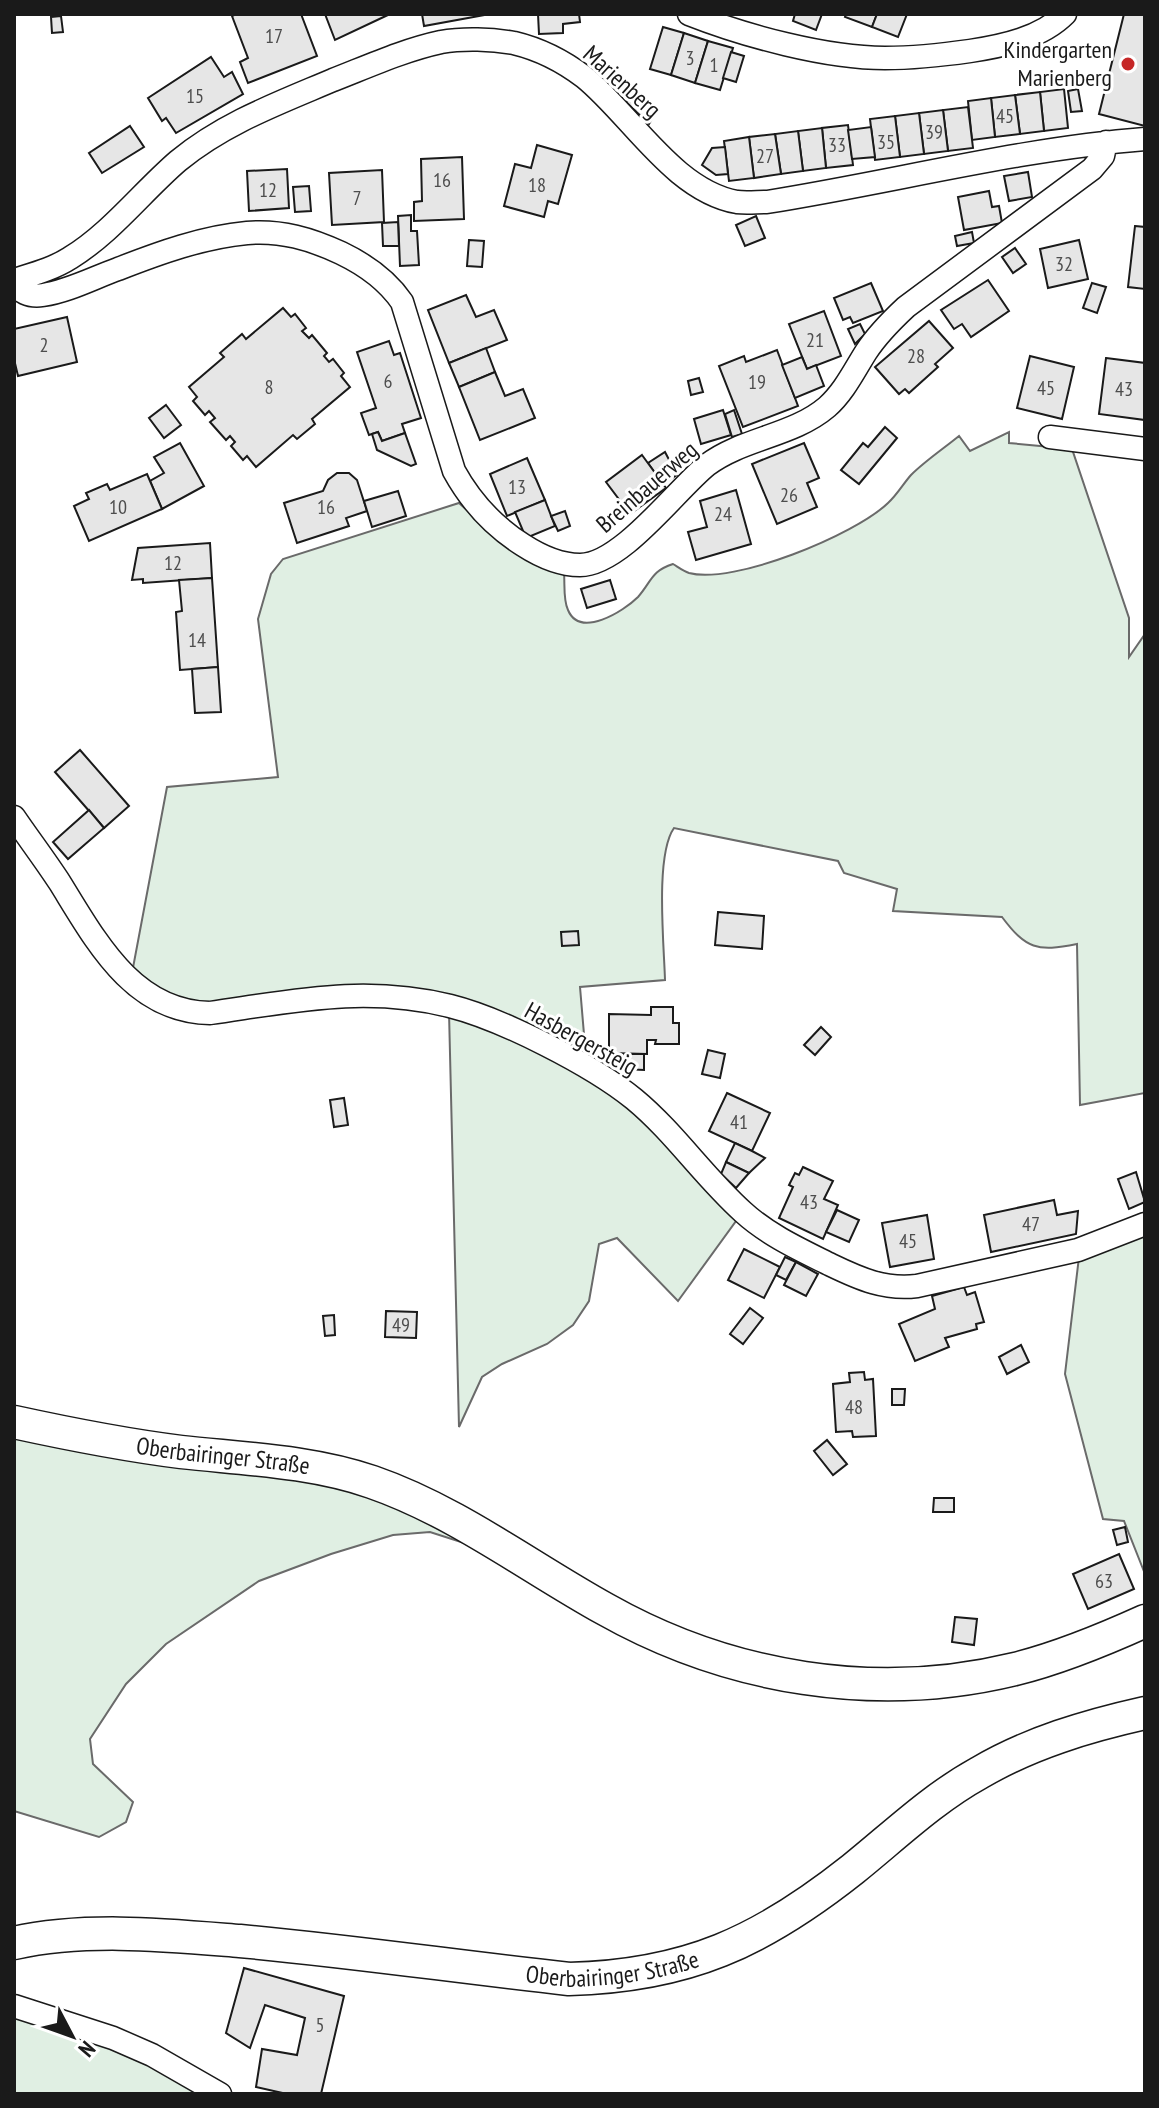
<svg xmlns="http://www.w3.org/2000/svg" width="1159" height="2108" viewBox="0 0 1159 2108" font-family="'PT Sans Narrow',sans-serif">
<rect width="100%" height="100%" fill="#fff"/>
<g fill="#e0efe3" stroke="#6a6a6a" stroke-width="2">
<path d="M 1009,432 L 1009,443 L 1072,449 L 1129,618 L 1129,657 L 1145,634 L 1145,1093 L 1080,1105 L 1077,944 C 1037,952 1026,949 1002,917 L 893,911 L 897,889 L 844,873 L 838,861 L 674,828 C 655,855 664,944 665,980 L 580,987 L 586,1058 L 468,1003 L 180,1004 L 132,973 L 167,787 L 278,777 L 258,619 L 271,574 L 283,559 L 459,503 L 504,543 L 564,573 C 565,584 563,600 568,610 C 580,639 624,611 638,597 C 652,581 651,571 673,564 C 678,567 683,571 689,573 C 733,585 855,535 888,503 C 897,495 903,484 911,475 C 925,461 943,449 959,436 L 970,451 Z"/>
<path d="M 449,1012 L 553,1055 L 639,1109 L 736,1221 L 678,1301 L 617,1238 L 599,1244 L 589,1301 L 573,1325 L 547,1344 L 502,1364 L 482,1377 L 459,1427 Z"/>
<path d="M 1145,1232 L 1145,1574 L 1124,1521 L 1103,1519 L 1065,1374 L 1079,1257 Z"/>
<path d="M 14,1433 L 339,1481 L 486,1550 L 430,1532 L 393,1535 L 331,1554 L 259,1581 L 166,1644 L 126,1684 L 90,1739 L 93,1764 L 133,1802 L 126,1822 L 99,1837 L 14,1811 Z"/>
<path d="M 14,2013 L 99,2039 L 206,2094 L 14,2094 Z"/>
</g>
<g fill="#e6e6e6" stroke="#1a1a1a" stroke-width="2">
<path d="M 236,14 L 301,14 L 317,56 L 248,83 L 240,62 L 248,58 L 232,16 Z"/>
<path d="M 325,14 L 390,14 L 335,40 Z"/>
<path d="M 422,14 L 490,14 L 424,26 Z"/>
<path d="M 538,14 L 579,14 L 580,22 L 563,24 L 563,33 L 539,34 Z"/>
<path d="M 795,14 L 822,14 L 816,30 L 793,21 Z"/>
<path d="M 846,14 L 877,14 L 872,27 L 845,17 Z"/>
<path d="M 877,14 L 907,14 L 898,37 L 872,27 Z"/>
<path d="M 1124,14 L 1145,14 L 1145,126 L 1099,114 Z"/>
<path d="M 61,16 L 63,32 L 52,33 L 51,17 Z"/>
<path d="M 663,27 L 684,33 L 671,75 L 650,69 Z"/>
<path d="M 684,33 L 708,41 L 695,83 L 671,75 Z"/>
<path d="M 708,41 L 733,48 L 720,90 L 695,83 Z"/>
<path d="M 731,52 L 744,56 L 736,82 L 723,78 Z"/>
<path d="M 211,57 L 224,77 L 232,72 L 243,94 L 176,133 L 166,118 L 162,121 L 148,98 Z"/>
<path d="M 1064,89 L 1068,128 L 1044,131 L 1040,92 Z"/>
<path d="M 1078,89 L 1082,111 L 1071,112 L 1068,91 Z"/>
<path d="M 1040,92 L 1044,131 L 1020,134 L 1015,95 Z"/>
<path d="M 1015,95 L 1020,134 L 995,137 L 991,98 Z"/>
<path d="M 632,96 L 642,105 L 646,101 L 658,109 L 649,124 L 626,102 Z"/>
<path d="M 991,98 L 995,137 L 972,140 L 968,101 Z"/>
<path d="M 968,107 L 973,148 L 948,151 L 943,110 Z"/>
<path d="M 943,110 L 948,151 L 924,154 L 919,113 Z"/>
<path d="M 919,113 L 924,154 L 900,157 L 895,116 Z"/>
<path d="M 895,116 L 900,157 L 875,160 L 870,119 Z"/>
<path d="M 848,125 L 853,165 L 826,168 L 822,128 Z"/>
<path d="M 130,126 L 144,147 L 102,173 L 89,153 Z"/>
<path d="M 871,127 L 875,157 L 852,159 L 848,130 Z"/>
<path d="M 822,128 L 826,168 L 803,171 L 798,131 Z"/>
<path d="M 798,131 L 803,171 L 781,174 L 775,134 Z"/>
<path d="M 775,134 L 781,174 L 754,178 L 749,137 Z"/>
<path d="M 749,137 L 754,178 L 729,181 L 724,141 Z"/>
<path d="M 537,145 L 572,155 L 558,204 L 548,201 L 544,217 L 504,206 L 515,164 L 531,168 Z"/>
<path d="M 725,147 L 728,174 L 716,175 L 702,165 L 712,148 Z"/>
<path d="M 462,157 L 464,219 L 414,221 L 414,202 L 422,201 L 421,159 Z"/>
<path d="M 287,169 L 289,208 L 249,211 L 247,171 Z"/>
<path d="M 382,170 L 384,222 L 332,225 L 329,173 Z"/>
<path d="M 1028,172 L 1032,197 L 1009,201 L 1004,176 Z"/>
<path d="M 309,186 L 311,211 L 295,212 L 293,187 Z"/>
<path d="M 989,191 L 992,207 L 999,206 L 1002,223 L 964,230 L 958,197 Z"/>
<path d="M 411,215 L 411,231 L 417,231 L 419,265 L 400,266 L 398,216 Z"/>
<path d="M 756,216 L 765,238 L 745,246 L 736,225 Z"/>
<path d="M 398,222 L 399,246 L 383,246 L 382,223 Z"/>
<path d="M 1135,226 L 1145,227 L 1145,289 L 1128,287 Z"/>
<path d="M 972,232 L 974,243 L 957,246 L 955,236 Z"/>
<path d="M 469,240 L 484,241 L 482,267 L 467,266 Z"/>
<path d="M 1079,240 L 1088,279 L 1048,288 L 1040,249 Z"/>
<path d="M 1015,248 L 1026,264 L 1013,273 L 1002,257 Z"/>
<path d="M 988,280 L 1009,311 L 971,337 L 962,324 L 954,329 L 941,310 Z"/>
<path d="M 871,283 L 883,311 L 853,323 L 850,317 L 843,320 L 834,298 Z"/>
<path d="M 1092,283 L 1106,287 L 1097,313 L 1083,308 Z"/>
<path d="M 466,295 L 476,317 L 494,310 L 507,340 L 449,363 L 428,310 Z"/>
<path d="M 283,308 L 291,317 L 295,314 L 306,328 L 302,331 L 309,338 L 312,335 L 327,353 L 324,356 L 329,362 L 333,359 L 344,373 L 341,376 L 350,387 L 312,419 L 315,424 L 297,439 L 293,435 L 256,467 L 247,456 L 243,460 L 231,446 L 235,442 L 230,436 L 226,440 L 210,422 L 215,418 L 209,411 L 205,415 L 193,401 L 197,397 L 189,387 L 224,357 L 220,353 L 242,334 L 246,339 Z"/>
<path d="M 824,311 L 841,356 L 807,369 L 789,324 Z"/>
<path d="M 67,317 L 77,362 L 18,376 L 14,359 L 14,329 Z"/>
<path d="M 929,321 L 953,348 L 935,364 L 938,367 L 909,393 L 905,389 L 899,394 L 875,367 Z"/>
<path d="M 860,324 L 865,334 L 855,344 L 848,329 Z"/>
<path d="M 389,341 L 394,355 L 400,353 L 421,418 L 402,424 L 405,433 L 382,441 L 378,432 L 369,435 L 361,413 L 376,408 L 357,352 Z"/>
<path d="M 486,348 L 495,372 L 459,387 L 449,363 Z"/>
<path d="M 777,350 L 798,406 L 743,427 L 719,366 L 744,356 L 746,362 Z"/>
<path d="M 1030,356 L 1074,367 L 1062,419 L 1017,408 Z"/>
<path d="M 802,357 L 807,369 L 816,365 L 824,386 L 795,398 L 782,365 Z"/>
<path d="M 1106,358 L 1145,363 L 1145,420 L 1099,414 Z"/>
<path d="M 495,372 L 505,396 L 523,389 L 535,418 L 480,440 L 459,387 Z"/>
<path d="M 699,378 L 703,392 L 691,395 L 688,381 Z"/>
<path d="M 166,405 L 181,425 L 164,438 L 149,418 Z"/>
<path d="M 723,410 L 731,435 L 701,444 L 694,419 Z"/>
<path d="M 734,410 L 742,434 L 732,437 L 725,414 Z"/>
<path d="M 885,427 L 897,438 L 859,484 L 841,470 L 863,443 L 868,447 Z"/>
<path d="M 378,432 L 382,441 L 405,433 L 416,464 L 411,466 L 377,450 L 372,434 Z"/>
<path d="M 180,443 L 204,486 L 162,509 L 150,481 L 164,473 L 154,457 Z"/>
<path d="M 804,443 L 819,478 L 807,483 L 817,507 L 777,524 L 752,464 Z"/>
<path d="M 665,452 L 677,475 L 663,484 L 648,463 Z"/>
<path d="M 642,455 L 666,488 L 630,514 L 606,482 Z"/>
<path d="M 527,458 L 545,500 L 507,516 L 490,474 Z"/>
<path d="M 337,473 L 349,473 L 357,480 L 367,511 L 346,518 L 349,526 L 297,543 L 284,503 L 323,491 L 328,480 Z"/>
<path d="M 147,474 L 162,509 L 89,541 L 74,506 L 89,499 L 86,493 L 107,484 L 110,490 Z"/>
<path d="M 736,490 L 751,544 L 696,560 L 688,532 L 707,527 L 700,501 Z"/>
<path d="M 398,491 L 406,516 L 372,527 L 364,501 Z"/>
<path d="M 545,500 L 555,526 L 526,538 L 515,512 Z"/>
<path d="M 565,511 L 570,526 L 558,531 L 551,516 Z"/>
<path d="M 210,543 L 212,578 L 143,583 L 143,579 L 132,580 L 138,548 Z"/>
<path d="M 212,578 L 218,667 L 180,670 L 176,612 L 182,611 L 179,580 Z"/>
<path d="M 610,580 L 616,599 L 587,608 L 581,589 Z"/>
<path d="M 218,667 L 221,712 L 195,713 L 192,669 Z"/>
<path d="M 80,750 L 129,806 L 104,828 L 55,772 Z"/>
<path d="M 89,810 L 104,828 L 68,859 L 53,842 Z"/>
<path d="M 718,912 L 764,916 L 762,949 L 715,945 Z"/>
<path d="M 578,931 L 579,945 L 562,946 L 561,932 Z"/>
<path d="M 651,1007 L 673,1007 L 673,1023 L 679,1023 L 679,1044 L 655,1044 L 656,1040 L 647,1040 L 647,1054 L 609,1053 L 609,1014 L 651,1015 Z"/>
<path d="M 821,1027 L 831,1037 L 815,1055 L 804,1045 Z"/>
<path d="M 708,1050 L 725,1054 L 720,1078 L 702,1074 Z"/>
<path d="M 624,1054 L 644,1054 L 644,1070 L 623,1069 Z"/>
<path d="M 727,1093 L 770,1113 L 752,1151 L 709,1131 Z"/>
<path d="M 344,1098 L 348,1125 L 334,1127 L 330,1100 Z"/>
<path d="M 735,1143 L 752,1151 L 765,1158 L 749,1173 L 726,1162 Z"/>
<path d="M 726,1162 L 749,1173 L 736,1188 L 721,1174 Z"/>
<path d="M 803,1167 L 833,1181 L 824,1199 L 838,1205 L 823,1239 L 779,1218 L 793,1187 L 789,1185 L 795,1173 L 799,1175 Z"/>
<path d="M 1136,1172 L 1145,1202 L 1129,1209 L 1118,1179 Z"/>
<path d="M 1054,1200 L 1057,1215 L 1078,1211 L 1076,1234 L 991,1252 L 984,1215 Z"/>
<path d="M 837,1210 L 859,1220 L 849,1242 L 826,1232 Z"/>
<path d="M 927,1215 L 934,1259 L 890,1267 L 882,1223 Z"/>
<path d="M 744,1249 L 780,1267 L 764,1298 L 728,1280 Z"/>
<path d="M 785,1257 L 796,1262 L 786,1280 L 776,1275 Z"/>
<path d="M 796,1262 L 818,1274 L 806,1296 L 784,1285 Z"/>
<path d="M 964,1287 L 967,1295 L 975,1292 L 984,1322 L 976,1324 L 977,1329 L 945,1338 L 949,1347 L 915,1361 L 899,1324 L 935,1309 L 932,1296 Z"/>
<path d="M 750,1308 L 763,1318 L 743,1344 L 730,1334 Z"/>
<path d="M 386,1311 L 417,1312 L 416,1338 L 385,1337 Z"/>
<path d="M 334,1315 L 335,1335 L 325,1336 L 323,1316 Z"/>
<path d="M 1021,1345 L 1029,1362 L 1007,1374 L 999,1357 Z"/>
<path d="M 864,1372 L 865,1380 L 873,1379 L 876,1436 L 853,1437 L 852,1431 L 836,1432 L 833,1384 L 850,1382 L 849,1373 Z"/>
<path d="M 892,1389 L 905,1389 L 904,1405 L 892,1405 Z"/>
<path d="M 827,1440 L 847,1464 L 833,1475 L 814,1451 Z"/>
<path d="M 934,1498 L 954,1498 L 954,1512 L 933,1512 Z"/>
<path d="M 1125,1527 L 1128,1542 L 1117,1545 L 1113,1530 Z"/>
<path d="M 1119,1554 L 1134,1589 L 1088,1609 L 1073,1574 Z"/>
<path d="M 955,1617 L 977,1619 L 974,1645 L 952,1642 Z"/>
<path d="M 244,1968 L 344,1996 L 321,2094 L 287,2094 L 256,2087 L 262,2049 L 297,2055 L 305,2018 L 265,2005 L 250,2048 L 226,2033 Z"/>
</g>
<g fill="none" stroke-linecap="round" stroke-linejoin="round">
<defs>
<g id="street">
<path d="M 689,14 C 745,36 826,58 885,58 C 913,58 942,55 970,51 C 1003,46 1041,38 1065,14"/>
<path d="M 1106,142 L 1103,156 L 1092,169 L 906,307 C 891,321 877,335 866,352 C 854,371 844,392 827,407 C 793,436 743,438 707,465 C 676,490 621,565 580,565 C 560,565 540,556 523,545 C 493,526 471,502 454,471 L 402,302 C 387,280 366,265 341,253 C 311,239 281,230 247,233 C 203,237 159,253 118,269 C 93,278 69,291 43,295 C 30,297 18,293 14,280 C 33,274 53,269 70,258 C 111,233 142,192 178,161 C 224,123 279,103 333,80 C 369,66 404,50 441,42 C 463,38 492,39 514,43 C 539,49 563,61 584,77 C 631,115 674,191 737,202 C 746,203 757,202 767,202 C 893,182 1018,149 1145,139"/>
<path d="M 1050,437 L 1145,449"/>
<path d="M 14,817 C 29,839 45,860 60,883 C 96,941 133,1012 210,1013 C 294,1001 365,985 450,1006 C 502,1019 592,1065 634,1099 C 674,1132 704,1177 743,1212 C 768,1235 801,1250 831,1265 C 860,1279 885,1290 917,1286 L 1078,1250 L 1145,1224"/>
<path d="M 14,2006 L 113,2038 L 152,2055 L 220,2094"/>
</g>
<g id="secondary">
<path id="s1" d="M 14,1422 C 69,1434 125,1445 181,1452 C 245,1459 311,1461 372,1482 C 456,1511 529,1567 605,1609 C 729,1679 876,1703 1015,1669 C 1060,1658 1103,1640 1145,1621"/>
<path id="s2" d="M 14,1943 C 87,1927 166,1935 240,1941 C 350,1951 459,1967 569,1979 C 687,1976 761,1942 853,1869 C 894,1836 932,1799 979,1773 C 1030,1743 1087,1726 1145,1713"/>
</g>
</defs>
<use href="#street" stroke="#1a1a1a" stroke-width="25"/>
<use href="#secondary" stroke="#1a1a1a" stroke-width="35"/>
<use href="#street" stroke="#fff" stroke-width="22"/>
<use href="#secondary" stroke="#fff" stroke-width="32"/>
</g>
<circle fill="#c62828" stroke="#fff" stroke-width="3" cx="1128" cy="64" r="8"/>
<g text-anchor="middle" stroke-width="6" stroke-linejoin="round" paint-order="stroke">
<g font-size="20" fill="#4d4d4d">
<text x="274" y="43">17</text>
<text x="690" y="65">3</text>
<text x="714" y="72">1</text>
<text x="195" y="103">15</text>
<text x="1005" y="123">45</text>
<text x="934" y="139">39</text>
<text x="886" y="149">35</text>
<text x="837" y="152">33</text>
<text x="765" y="163">27</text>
<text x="442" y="187">16</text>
<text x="537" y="192">18</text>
<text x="268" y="197">12</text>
<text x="357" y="205">7</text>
<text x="1064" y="271">32</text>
<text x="815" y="347">21</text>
<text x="44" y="352">2</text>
<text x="916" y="363">28</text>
<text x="388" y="388">6</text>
<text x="757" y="389">19</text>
<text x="269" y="394">8</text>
<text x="1046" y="395">45</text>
<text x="1124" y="396">43</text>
<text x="517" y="494">13</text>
<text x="789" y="502">26</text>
<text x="118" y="514">10</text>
<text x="326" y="514">16</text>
<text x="723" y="521">24</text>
<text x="173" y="570">12</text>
<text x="197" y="647">14</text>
<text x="739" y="1129">41</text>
<text x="809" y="1209">43</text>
<text x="1031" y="1231">47</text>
<text x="908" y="1248">45</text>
<text x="401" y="1332">49</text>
<text x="854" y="1414">48</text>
<text x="1104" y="1588">63</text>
<text x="320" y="2032">5</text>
</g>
<g font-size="24" fill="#1a1a1a" stroke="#fff" text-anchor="end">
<text x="1112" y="58">Kindergarten<tspan x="1112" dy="28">Marienberg</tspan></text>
</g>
<g font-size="24" fill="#1a1a1a" stroke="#fff">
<text transform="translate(622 82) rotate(42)" y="8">Marienberg</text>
<text transform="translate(647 487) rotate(-41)" y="8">Breinbauerweg</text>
<text transform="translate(581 1039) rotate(29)" y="8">Hasbergersteig</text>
<text dy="8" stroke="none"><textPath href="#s1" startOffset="212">Oberbairinger Straße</textPath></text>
<text dy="8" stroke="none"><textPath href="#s2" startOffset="602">Oberbairinger Straße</textPath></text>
</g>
</g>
<rect width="1159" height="2108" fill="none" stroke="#1a1a1a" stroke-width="32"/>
<g transform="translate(72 2036) rotate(131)" stroke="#ffffff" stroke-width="6" paint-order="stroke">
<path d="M0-6L14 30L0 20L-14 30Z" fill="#1a1a1a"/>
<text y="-12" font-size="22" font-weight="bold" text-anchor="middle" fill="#1a1a1a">N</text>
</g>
</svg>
